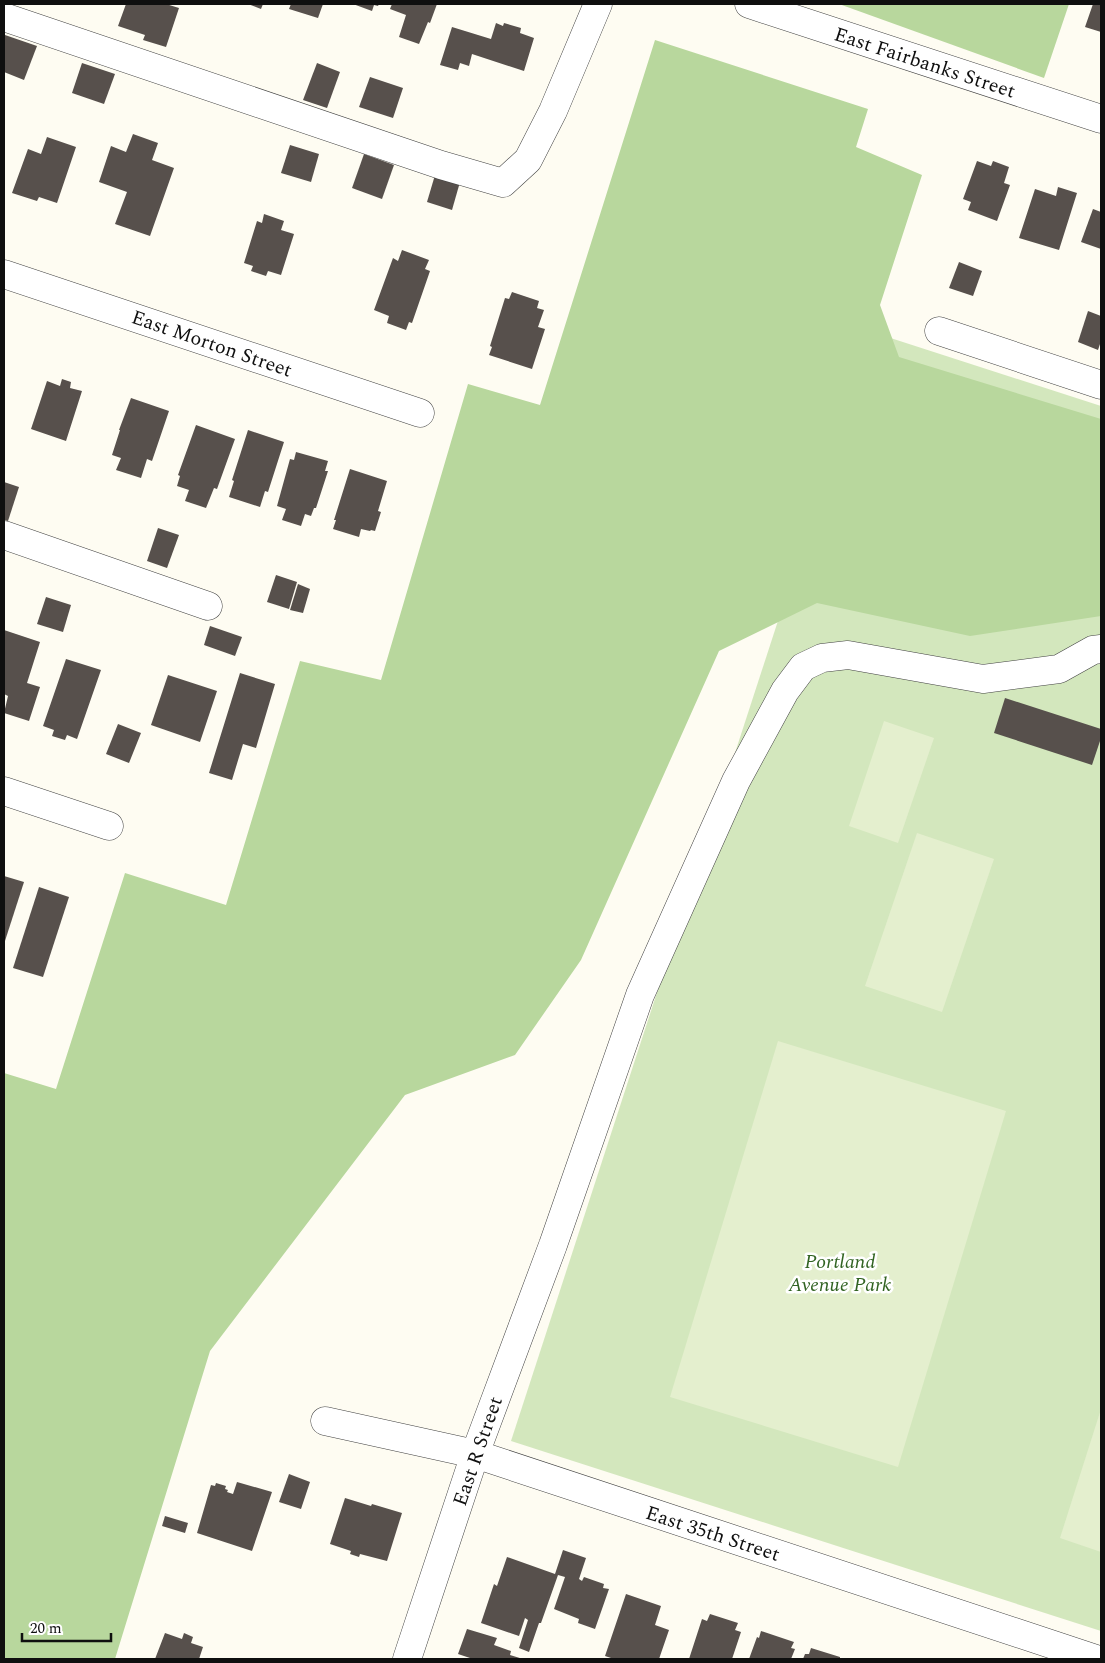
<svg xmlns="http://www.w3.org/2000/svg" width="1105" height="1663" viewBox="0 0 1105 1663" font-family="Spectral,serif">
<rect width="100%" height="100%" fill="#fefcf2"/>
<path fill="#d3e7bd" d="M 872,332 L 1101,406 L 1101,1631 L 511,1441 Z"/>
<g fill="#b8d79d">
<path d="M 839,4 L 1069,4 L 1044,78 Z"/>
<path d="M 655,40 L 868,109 L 856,147 L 922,175 L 880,305 L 899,357 L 1101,419 L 1101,616 L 970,636 L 817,603 L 719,651 L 581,960 L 515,1055 L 405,1095 L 210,1351 L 115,1659 L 4,1659 L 4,1073 L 56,1089 L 125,873 L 226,905 L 300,661 L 381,680 L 468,384 L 540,405 Z"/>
</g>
<g fill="#e4efce">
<path d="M 884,721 L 934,738 L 898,843 L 849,826 Z"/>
<path d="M 917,833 L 994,859 L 942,1012 L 865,986 Z"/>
<path d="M 778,1041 L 1006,1111 L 898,1467 L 670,1397 Z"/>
<path d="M 1101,1409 L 1101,1552 L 1060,1538 Z"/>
</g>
<g fill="#57504c">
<path d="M 126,4 L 166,4 L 179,8 L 166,47 L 143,40 L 145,35 L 118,26 Z"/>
<path d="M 248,4 L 263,4 L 261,9 Z"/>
<path d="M 291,4 L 323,4 L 318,18 L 289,9 Z"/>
<path d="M 353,4 L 379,4 L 378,6 L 374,5 L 372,11 Z"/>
<path d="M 392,4 L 437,4 L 430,23 L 428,22 L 419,44 L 399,37 L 406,15 L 390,9 Z"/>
<path d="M 1093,4 L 1101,4 L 1101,32 L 1085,27 Z"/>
<path d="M 496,23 L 503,26 L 504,23 L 521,28 L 520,33 L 534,38 L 524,71 L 472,54 L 469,66 L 460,63 L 458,70 L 440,65 L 452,27 L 491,39 Z"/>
<path d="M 5,35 L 37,46 L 24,80 L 4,72 L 4,38 Z"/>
<path d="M 82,63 L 115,74 L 104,104 L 72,93 Z"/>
<path d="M 317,63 L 340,72 L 327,108 L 303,100 Z"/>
<path d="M 370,77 L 403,88 L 393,118 L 359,107 Z"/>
<path d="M 133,134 L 158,143 L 152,160 L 174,168 L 150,236 L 115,224 L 127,192 L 99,182 L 111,146 L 126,152 Z"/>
<path d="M 47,137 L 76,147 L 57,203 L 39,197 L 37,201 L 12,193 L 28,149 L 41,154 Z"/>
<path d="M 290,145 L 319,154 L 311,182 L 281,173 Z"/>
<path d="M 364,154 L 394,165 L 382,199 L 352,188 Z"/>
<path d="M 977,161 L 991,166 L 993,161 L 1009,167 L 1004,183 L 1010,185 L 997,221 L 968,210 L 971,202 L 963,199 Z"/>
<path d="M 435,175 L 460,182 L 452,210 L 427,202 Z"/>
<path d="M 1058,187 L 1077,193 L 1059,250 L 1019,238 L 1035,189 L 1056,196 Z"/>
<path d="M 1093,209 L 1101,212 L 1101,249 L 1081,242 Z"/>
<path d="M 264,214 L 284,221 L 281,230 L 294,234 L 281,275 L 268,271 L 266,276 L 251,271 L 253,266 L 244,263 L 257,221 L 262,223 Z"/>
<path d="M 402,250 L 429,260 L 425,269 L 430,271 L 412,323 L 409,322 L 406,330 L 387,323 L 389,316 L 374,310 L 393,258 L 398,261 Z"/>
<path d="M 959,262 L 982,271 L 973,296 L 949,288 Z"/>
<path d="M 512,292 L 539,301 L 537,308 L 544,310 L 538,327 L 545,329 L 532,369 L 489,355 L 492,347 L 490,346 L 505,298 L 509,299 Z"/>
<path d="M 1088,311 L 1101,316 L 1101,341 L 1098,350 L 1078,342 Z"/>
<path d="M 62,379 L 71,382 L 70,388 L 82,391 L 66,441 L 31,429 L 47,381 L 60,386 Z"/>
<path d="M 131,398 L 169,411 L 152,461 L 147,459 L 141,478 L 116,470 L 121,458 L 112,455 L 120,430 L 119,430 Z"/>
<path d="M 196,425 L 235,439 L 217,489 L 214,488 L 206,508 L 185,501 L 189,490 L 177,486 L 180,476 L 178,475 Z"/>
<path d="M 248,430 L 284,442 L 268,492 L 265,491 L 260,507 L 229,497 L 234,481 L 232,480 Z"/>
<path d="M 296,452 L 328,461 L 325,471 L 328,471 L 316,508 L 314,508 L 311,516 L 305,514 L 301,526 L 282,520 L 286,509 L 277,506 L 290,459 L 294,460 Z"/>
<path d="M 350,469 L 387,481 L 378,511 L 381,512 L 375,531 L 371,530 L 370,531 L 361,529 L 359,537 L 333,529 L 336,520 L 334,520 Z"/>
<path d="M 4,482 L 19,487 L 8,521 L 4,520 Z"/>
<path d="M 158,528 L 179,535 L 167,568 L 147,561 Z"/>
<path d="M 276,575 L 297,582 L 289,609 L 267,602 Z"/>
<path d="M 298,584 L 310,589 L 303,613 L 290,610 Z"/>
<path d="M 46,597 L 71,605 L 63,632 L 37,624 Z"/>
<path d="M 210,626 L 242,637 L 235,656 L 204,645 Z"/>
<path d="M 4,630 L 40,642 L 27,683 L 40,687 L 29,721 L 4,713 L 8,696 L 4,694 Z"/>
<path d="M 66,659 L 101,670 L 77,739 L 67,735 L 65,740 L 52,736 L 54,730 L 43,726 Z"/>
<path d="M 240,673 L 275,684 L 256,748 L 243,744 L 232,780 L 209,773 Z"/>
<path d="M 168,675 L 217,691 L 200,742 L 151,725 Z"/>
<path d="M 1005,698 L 1101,729 L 1101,738 L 1092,765 L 994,733 Z"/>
<path d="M 118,724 L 141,733 L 129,763 L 106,754 Z"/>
<path d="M 4,876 L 24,882 L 4,944 Z"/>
<path d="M 39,887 L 69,897 L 43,977 L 13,968 Z"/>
<path d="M 289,1474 L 310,1482 L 301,1509 L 279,1502 Z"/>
<path d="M 237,1482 L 272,1492 L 252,1551 L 197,1533 L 211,1485 L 215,1486 L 216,1483 L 226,1486 L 225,1489 L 228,1490 L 227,1492 L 233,1494 Z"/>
<path d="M 345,1498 L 371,1506 L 372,1504 L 402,1513 L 387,1561 L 360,1554 L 359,1557 L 350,1554 L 351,1551 L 330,1544 Z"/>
<path d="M 165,1516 L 188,1523 L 185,1533 L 162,1526 Z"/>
<path d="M 563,1550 L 586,1558 L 579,1579 L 582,1581 L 584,1577 L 604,1584 L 603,1588 L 609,1589 L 595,1629 L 578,1623 L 579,1619 L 554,1609 L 565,1577 L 558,1575 L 541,1623 L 539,1623 L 529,1652 L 519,1648 L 528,1620 L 525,1618 L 519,1636 L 481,1623 L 494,1584 L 497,1586 L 507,1557 L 555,1574 Z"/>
<path d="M 626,1594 L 661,1606 L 655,1625 L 669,1630 L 659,1659 L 611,1659 L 611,1658 L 605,1656 Z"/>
<path d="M 710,1614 L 738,1623 L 735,1630 L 741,1632 L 732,1659 L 689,1659 L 702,1619 L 707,1621 Z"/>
<path d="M 467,1629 L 497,1638 L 494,1645 L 511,1651 L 510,1655 L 523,1659 L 473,1659 L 458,1654 Z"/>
<path d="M 761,1631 L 794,1642 L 791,1648 L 795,1649 L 791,1659 L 749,1659 L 757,1637 L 759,1638 Z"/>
<path d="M 165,1633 L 182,1639 L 184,1633 L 193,1637 L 191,1643 L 203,1647 L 199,1659 L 155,1659 Z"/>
<path d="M 811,1648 L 840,1657 L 840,1659 L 803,1659 L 805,1654 L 809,1654 Z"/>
</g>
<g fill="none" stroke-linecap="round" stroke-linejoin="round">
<defs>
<g id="minor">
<path d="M 749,4 L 1101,119"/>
<path d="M 4,17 L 441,165 L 503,183 L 528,160 L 553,111 L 598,4"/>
<path d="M 4,274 L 420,413"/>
<path d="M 939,331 L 1101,385"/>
<path d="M 4,535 L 208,606"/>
<path d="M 4,791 L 109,826"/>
<path d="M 325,1421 L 475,1454 L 1096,1659"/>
<path d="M 407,1659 L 475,1454 L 553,1245 L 640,995 L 736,781 L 785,691 L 803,667 L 822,658 L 848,655 L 983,679 L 1059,669 L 1093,650 L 1101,649"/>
</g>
</defs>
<use href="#minor" stroke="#424242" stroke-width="29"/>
<use href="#minor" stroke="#fff" stroke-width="28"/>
</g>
<g text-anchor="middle" stroke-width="5" stroke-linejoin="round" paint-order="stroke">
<g font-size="20" fill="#0f0f0f" stroke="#fff">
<text transform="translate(925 62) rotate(18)" y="7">East Fairbanks Street</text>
<text transform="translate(212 343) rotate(19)" y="7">East Morton Street</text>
<text transform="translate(477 1451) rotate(-71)" y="7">East R Street</text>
<text transform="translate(713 1533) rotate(18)" y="7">East 35th Street</text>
</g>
<g font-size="20" font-style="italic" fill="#316322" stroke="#fff">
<text x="840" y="1268">Portland<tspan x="840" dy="23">Avenue Park</tspan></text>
</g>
</g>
<rect width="1105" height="1663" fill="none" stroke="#0f0f0f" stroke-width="10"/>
<path d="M22 1633v8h89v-8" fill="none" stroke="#0f0f0f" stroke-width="2.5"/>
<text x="30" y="1633" font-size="15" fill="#0f0f0f" stroke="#ffffff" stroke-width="4" paint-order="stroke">20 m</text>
</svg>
